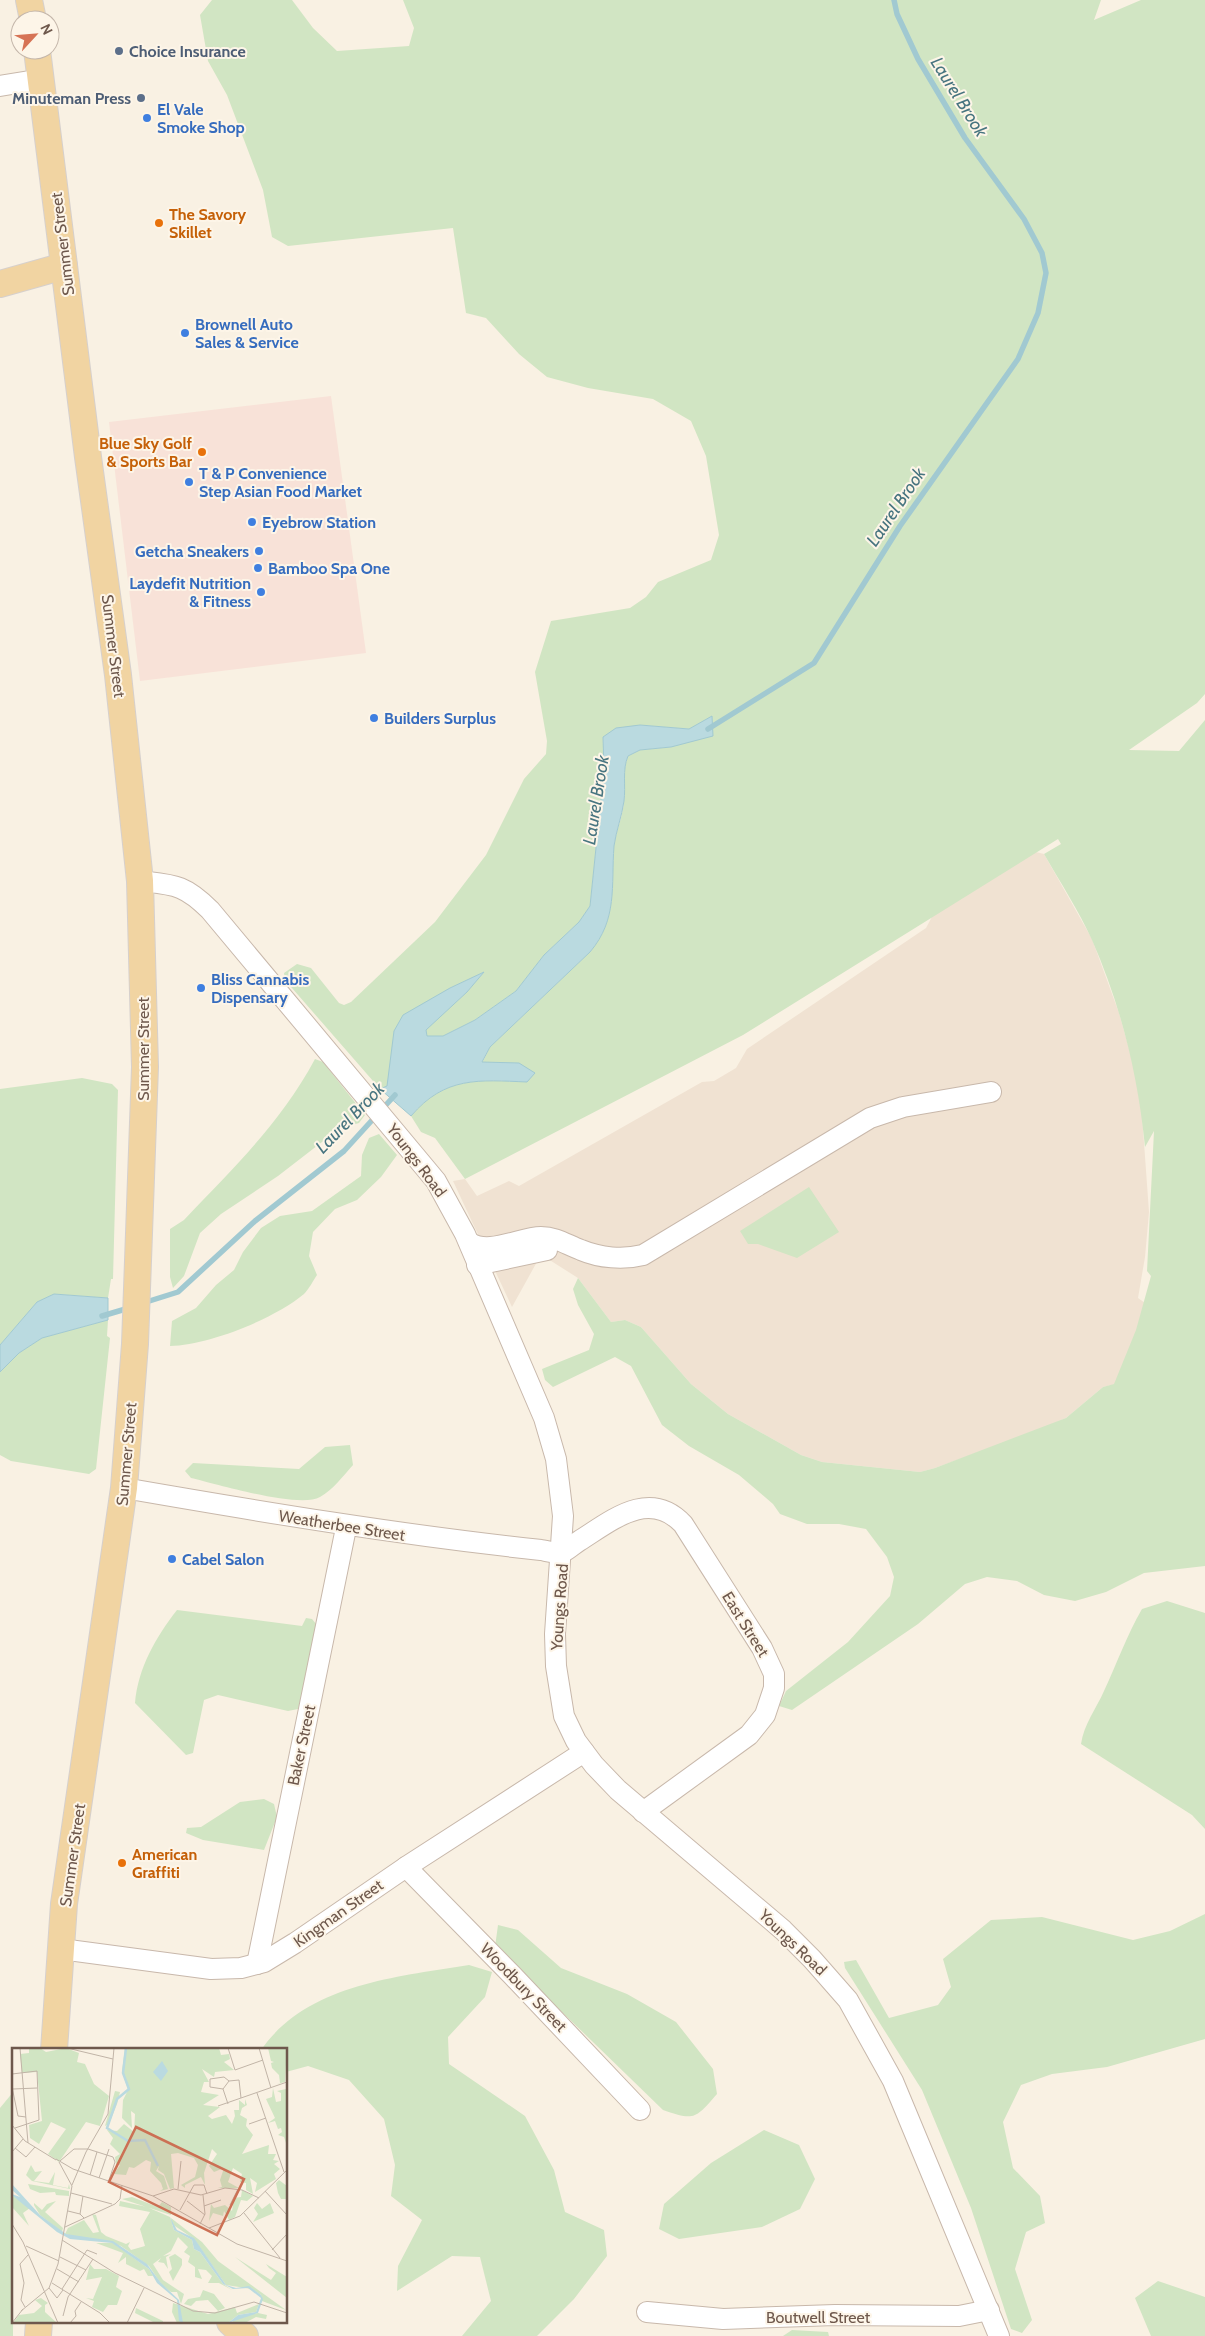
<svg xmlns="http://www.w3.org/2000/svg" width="1205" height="2336" viewBox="0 0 1205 2336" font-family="Cabin,sans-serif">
<rect width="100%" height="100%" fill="#f9f1e3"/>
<path fill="#f0e2d2" d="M 1036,852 L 1044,854 L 1092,939 L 1119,1013 L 1132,1059 L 1141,1101 L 1149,1212 L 1145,1257 L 1138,1298 L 1172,1322 L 1133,1380 L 1103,1387 L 1066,1418 L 1039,1430 L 935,1468 L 920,1472 L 822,1462 L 801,1455 L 728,1414 L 691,1384 L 641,1327 L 625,1320 L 611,1322 L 578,1278 L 548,1259 L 538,1260 L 512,1307 L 453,1181 L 465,1179 L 477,1196 L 509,1181 L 519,1186 L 702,1082 L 714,1081 L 736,1068 L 747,1049 L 926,928 L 935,911 Z"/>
<path fill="#f8e2d8" d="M 331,396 L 366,653 L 140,681 L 109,422 Z"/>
<g fill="#d1e5c3">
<path d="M 212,0 L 292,0 L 313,28 L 337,51 L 409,46 L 414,28 L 403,0 L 1101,0 L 1094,20 L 1141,0 L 1205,0 L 1205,694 L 1197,703 L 1129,750 L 1179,751 L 1205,720 L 1205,1566 L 1144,1573 L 1106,1592 L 1075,1601 L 1044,1595 L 1017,1581 L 987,1577 L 965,1584 L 918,1624 L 792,1710 L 779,1706 L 786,1691 L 848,1642 L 890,1596 L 894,1577 L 887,1557 L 866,1529 L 839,1524 L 807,1524 L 780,1514 L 773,1504 L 739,1475 L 689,1446 L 662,1425 L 631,1366 L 615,1357 L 553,1387 L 545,1380 L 542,1369 L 589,1350 L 594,1334 L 578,1305 L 573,1289 L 578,1278 L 611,1322 L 625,1320 L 641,1327 L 691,1384 L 728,1414 L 801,1455 L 822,1462 L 920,1472 L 935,1468 L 1066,1418 L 1103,1387 L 1114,1384 L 1136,1330 L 1151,1276 L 1147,1271 L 1154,1131 L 1145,1147 C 1138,1075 1121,1006 1092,940 C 1079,911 1060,882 1044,854 L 1061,844 L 1058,839 L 743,1035 L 465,1179 L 435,1138 L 421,1132 L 411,1116 C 445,1076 479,1080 527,1082 L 519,1063 L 482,1063 L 490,1047 L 590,952 C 618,919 611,886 614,846 C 616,831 623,816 624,801 C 626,786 622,770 628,756 L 640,750 L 671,747 L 712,717 L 689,729 L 640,725 L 603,737 L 604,770 L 590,906 L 579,922 L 544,955 L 516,991 L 475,1020 L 443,1036 L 427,1036 L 425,1030 L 467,992 L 483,973 L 450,988 L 387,1086 L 380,1089 L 285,980 L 284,973 L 297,964 L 311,968 L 339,1003 L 344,1005 L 351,1002 L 435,922 L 486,855 L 524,779 L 546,754 L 547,741 L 535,672 L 551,621 L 630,608 L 646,597 L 658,582 L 711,560 L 719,535 L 706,456 L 691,421 L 653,399 L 588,388 L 547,377 L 519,354 L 486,318 L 466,313 L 453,228 L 288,246 L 272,237 L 263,190 L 227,95 L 208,61 L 200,15 Z"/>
<path d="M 315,1059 L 323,1062 L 365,1115 L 359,1123 L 345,1127 L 322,1142 L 278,1176 L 221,1214 L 200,1233 L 184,1276 L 173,1288 L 170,1277 L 170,1229 L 184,1220 C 234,1167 280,1124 315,1059 Z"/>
<path d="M 82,1078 L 112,1084 L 118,1090 L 113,1279 L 111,1279 L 108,1298 L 55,1294 L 37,1302 L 0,1345 L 0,1089 Z"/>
<path d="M 379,1134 L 397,1155 L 381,1177 L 357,1200 L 335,1209 L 313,1232 L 309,1256 L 317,1275 C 313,1281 309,1289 304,1294 C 274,1319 209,1345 170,1346 L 172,1321 L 196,1308 L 216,1285 L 234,1270 L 243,1252 L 261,1228 L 280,1216 L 312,1211 L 361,1176 L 362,1155 L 369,1138 Z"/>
<path d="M 809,1187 L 839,1232 L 797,1258 L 758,1244 L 748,1244 L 740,1231 Z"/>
<path d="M 108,1320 L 107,1336 L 110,1338 L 96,1469 L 89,1474 L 11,1461 L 0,1455 L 0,1372 L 19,1353 L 42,1338 Z"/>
<path d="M 350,1445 L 353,1465 C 343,1476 333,1490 320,1497 C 299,1509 217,1484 191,1478 L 185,1471 L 193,1463 L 299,1469 L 325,1447 Z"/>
<path d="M 1167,1601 L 1205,1613 L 1205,1829 L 1192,1815 L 1081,1744 C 1084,1724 1096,1709 1104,1691 C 1117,1663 1127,1635 1142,1609 Z"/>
<path d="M 177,1610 L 302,1626 L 306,1618 L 312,1619 L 317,1625 L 319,1631 L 298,1709 L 288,1711 L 218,1695 L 204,1700 L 193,1753 L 186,1755 L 135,1703 C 138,1668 156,1637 177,1610 Z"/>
<path d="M 264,1799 L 274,1804 L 277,1817 L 264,1850 L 203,1840 L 186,1833 L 187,1828 L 201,1827 L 240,1802 Z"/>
<path d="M 1205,1914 L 1205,2039 L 1107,2067 L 1052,2074 L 1021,2085 L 1003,2122 L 1013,2168 L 1040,2196 L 1045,2223 L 1026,2232 L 1015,2269 L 1032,2320 L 1022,2333 L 1011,2329 L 971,2208 L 922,2090 L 845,1968 L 844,1962 L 856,1960 L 889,2018 L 938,2005 L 951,1987 L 943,1959 L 991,1920 L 1042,1917 L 1133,1940 L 1170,1931 Z"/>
<path d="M 498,1925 L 518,1930 L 561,1968 L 627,1994 L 676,2022 L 713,2069 L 717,2094 C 695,2119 695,2121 663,2110 L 495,1947 Z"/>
<path d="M 469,1965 L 492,1972 L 485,1997 L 448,2037 L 449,2064 L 525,2116 L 554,2170 L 565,2212 L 604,2230 L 607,2256 L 574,2299 L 537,2336 L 462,2336 L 491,2301 L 480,2257 L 452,2256 L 397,2291 L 398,2266 L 422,2220 L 391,2196 L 395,2165 L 384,2119 L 349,2080 L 308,2066 L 286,2072 L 286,2050 L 261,2050 C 307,1984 396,1977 469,1965 Z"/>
<path d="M 14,2091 L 13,2336 L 0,2336 L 0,2108 Z"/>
<path d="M 764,2130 L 799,2145 L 815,2179 L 800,2209 L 762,2227 L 679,2239 L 659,2229 L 664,2204 L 711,2163 Z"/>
<path d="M 1158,2281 L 1205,2297 L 1205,2336 L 1151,2336 L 1135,2298 Z"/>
<path d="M 792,2330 L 828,2332 L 829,2336 L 783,2336 Z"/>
</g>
<g fill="#badae0" stroke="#a1c9d1">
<path d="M 712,716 L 713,736 L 671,747 L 640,750 L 628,756 C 622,770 626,786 624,801 C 622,816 616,831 614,846 C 611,886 618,919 590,952 L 490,1047 L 482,1062 L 519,1063 L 535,1073 L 527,1082 C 479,1080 445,1076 411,1116 L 380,1089 L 387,1086 L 394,1031 L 403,1015 L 450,988 L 484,972 L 467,992 L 426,1030 L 427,1036 L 443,1036 L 475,1020 L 516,991 L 544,955 L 579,922 L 590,906 L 604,770 L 603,737 L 616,728 L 640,725 L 689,729 Z"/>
<path d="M 54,1294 L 108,1298 L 108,1320 L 42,1338 L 19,1353 L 0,1372 L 0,1345 L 37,1302 Z"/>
</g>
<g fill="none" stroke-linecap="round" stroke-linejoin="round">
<g stroke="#a1c9d1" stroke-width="5.5">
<path d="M 708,729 L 814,663 L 900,526 L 1018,359 L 1038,313 L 1046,273 L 1042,253 L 1024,219 L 965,138 L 918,59 L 897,14 L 894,0"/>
<path d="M 143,1303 L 178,1292 L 255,1221 L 344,1151 L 395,1095"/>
<path d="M 102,1316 L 129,1308"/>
</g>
<defs>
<g id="minor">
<path d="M 0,86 L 42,79"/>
<path d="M 140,881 C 174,885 184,884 210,910 L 436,1181 L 465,1234 L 544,1418 L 556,1459 L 563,1516 L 555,1634 L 556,1666 L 564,1716 L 576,1741 L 594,1765 L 618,1790 L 783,1930 L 812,1959 L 848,2000 L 893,2081 L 999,2336"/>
<path d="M 469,1242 C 488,1256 520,1237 541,1237 C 557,1237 567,1245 581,1250 C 600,1258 623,1260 643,1255 L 870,1118 L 903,1107 L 991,1092"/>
<path d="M 477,1265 L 547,1250"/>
<path d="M 124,1488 C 262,1512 401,1535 541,1550 C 547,1551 557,1554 563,1552 C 568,1550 574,1544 579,1541 C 611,1521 649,1488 683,1524 L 762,1648 L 774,1674 L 774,1688 L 765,1715 L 749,1735 L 643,1812"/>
<path d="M 406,1867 L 512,1975 L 640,2110"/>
<path d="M 61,1949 L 211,1969 L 241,1968 L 264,1962 L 295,1943 L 406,1867 L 584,1752"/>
<path d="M 257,1964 L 346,1528 L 344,1526"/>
<path d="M 647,2312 L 723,2319 L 835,2315 L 959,2316 L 989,2310"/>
</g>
<g id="major">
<path d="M 29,0 L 33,20"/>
<path d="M 37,50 L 88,457 L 118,675 L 140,881 L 145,1067 L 135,1344 L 124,1488 L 64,1904 L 54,2050"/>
<path d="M 0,284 L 64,266"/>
<path d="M 230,2322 L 245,2336"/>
<path d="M 38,2336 L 39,2322"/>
</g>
</defs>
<use href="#minor" stroke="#c8b8ab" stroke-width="22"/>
<use href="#major" stroke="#d6d0cd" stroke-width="28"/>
<use href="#minor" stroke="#fff" stroke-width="20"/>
<use href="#major" stroke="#f1d4a2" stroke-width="26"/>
</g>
<g fill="#5c6f8a" stroke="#fdf5e8" stroke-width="2">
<circle cx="119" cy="51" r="5"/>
<circle cx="141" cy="98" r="5"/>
</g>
<g fill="#3f7fe0" stroke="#fdf5e8" stroke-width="2">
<circle cx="147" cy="118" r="5"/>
<circle cx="185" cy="333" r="5"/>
<circle cx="189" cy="482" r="5"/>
<circle cx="252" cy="522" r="5"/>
<circle cx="259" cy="551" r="5"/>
<circle cx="258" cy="568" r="5"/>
<circle cx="261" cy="592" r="5"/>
<circle cx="374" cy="718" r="5"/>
<circle cx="201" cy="988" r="5"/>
<circle cx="172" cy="1559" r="5"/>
</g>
<g fill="#e8710a" stroke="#fdf5e8" stroke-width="2">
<circle cx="159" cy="223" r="5"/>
<circle cx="202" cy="452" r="5"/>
<circle cx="122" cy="1863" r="5"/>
</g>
<g text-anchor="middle" stroke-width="4" stroke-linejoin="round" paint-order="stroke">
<g font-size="16" font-weight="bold" fill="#4e5e75" stroke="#fdf5e8" text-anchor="start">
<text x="129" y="57">Choice Insurance</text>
<text x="131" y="104" text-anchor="end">Minuteman Press</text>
</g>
<g font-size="16" font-weight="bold" fill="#366cbe" stroke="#fdf5e8" text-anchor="start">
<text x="157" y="115">El Vale<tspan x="157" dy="18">Smoke Shop</tspan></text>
<text x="195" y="330">Brownell Auto<tspan x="195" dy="18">Sales &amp; Service</tspan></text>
<text x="199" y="479">T &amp; P Convenience<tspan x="199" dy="18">Step Asian Food Market</tspan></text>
<text x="262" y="528">Eyebrow Station</text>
<text x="249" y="557" text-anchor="end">Getcha Sneakers</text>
<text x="268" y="574">Bamboo Spa One</text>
<text x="251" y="589" text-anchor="end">Laydefit Nutrition<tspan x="251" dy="18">&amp; Fitness</tspan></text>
<text x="384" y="724">Builders Surplus</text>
<text x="211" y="985">Bliss Cannabis<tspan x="211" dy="18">Dispensary</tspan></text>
<text x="182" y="1565">Cabel Salon</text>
</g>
<g font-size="16" font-weight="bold" fill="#c56008" stroke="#fdf5e8" text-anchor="start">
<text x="169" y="220">The Savory<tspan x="169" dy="18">Skillet</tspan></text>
<text x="192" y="449" text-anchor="end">Blue Sky Golf<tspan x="192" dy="18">&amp; Sports Bar</tspan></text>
<text x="132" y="1860">American<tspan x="132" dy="18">Graffiti</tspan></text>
</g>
<g font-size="16" fill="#6e584c" stroke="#fdf5e8">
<text transform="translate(62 244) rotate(-97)" y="6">Summer Street</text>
<text transform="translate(114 646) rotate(83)" y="6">Summer Street</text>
<text transform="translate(143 1049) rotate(-90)" y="6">Summer Street</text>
<text transform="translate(417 1160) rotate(53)" y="6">Youngs Road</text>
<text transform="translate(126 1454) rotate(-85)" y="6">Summer Street</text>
<text transform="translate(342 1525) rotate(9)" y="6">Weatherbee Street</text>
<text transform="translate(559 1607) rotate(-86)" y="6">Youngs Road</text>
<text transform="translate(746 1624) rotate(58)" y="6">East Street</text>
<text transform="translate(301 1745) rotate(-78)" y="6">Baker Street</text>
<text transform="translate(72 1855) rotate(-82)" y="6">Summer Street</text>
<text transform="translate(338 1913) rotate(-35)" y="6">Kingman Street</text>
<text transform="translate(793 1942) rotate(44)" y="6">Youngs Road</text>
<text transform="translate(524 1987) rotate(46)" y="6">Woodbury Street</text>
<text x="818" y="2323">Boutwell Street</text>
</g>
<g font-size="18" font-style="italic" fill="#487580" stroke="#fdf5e8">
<text transform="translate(959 97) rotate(58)" y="6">Laurel Brook</text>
<text transform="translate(896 507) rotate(-56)" y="6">Laurel Brook</text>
<text transform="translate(596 800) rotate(-81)" y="6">Laurel Brook</text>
<text transform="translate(350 1118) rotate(-46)" y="6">Laurel Brook</text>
</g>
</g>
<g transform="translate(12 2048)">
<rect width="275" height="275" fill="#f9f1e3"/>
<path d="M 17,0 L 28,0 L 34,4 L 54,0 L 67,5 L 65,14 L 73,16 L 82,36 L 97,48 L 88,78 L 74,74 L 47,114 L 36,106 L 54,81 L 39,74 L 27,96 L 18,90 L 17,77 L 30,73 L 25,24 L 10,25 L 8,6 L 17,5 ZM 113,0 L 207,0 L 209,7 L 217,6 L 218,11 L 212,14 L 222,22 L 203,24 L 202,29 L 190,21 L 197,34 L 192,34 L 189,44 L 207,47 L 191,57 L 208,59 L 196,68 L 200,71 L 214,67 L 220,76 L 223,68 L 222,62 L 227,62 L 227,52 L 233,57 L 233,51 L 235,57 L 230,60 L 228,67 L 235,71 L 234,78 L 241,87 L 230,106 L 257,97 L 256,106 L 264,106 L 261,112 L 267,113 L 262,116 L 268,121 L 262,126 L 264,131 L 243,144 L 245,135 L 238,130 L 241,146 L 234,142 L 234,135 L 228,134 L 230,126 L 221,120 L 216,134 L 227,140 L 206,140 L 210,139 L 208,132 L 212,120 L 202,124 L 197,118 L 205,106 L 200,101 L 192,125 L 193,137 L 189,129 L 173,137 L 173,140 L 169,137 L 183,129 L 186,117 L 182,110 L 166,105 L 159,106 L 162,140 L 158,141 L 152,126 L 146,122 L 147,118 L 144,123 L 152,128 L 156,141 L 148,143 L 151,141 L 149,135 L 138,123 L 139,114 L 134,112 L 122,120 L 117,119 L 114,127 L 102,126 L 108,117 L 104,116 L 103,109 L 108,106 L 98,96 L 101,90 L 95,82 L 105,83 L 112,76 L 122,84 L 123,66 L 119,63 L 120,80 L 110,70 L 111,52 L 116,42 L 110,23 ZM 256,0 L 275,0 L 273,34 L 265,36 L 268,35 L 267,27 L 260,20 L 259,15 L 262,14 L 259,13 ZM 275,35 L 275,98 L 272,89 L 266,87 L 270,84 L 269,80 L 266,81 L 263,73 L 256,75 L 263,70 L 254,51 L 260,49 L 261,40 L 264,54 L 269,53 L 269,45 L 265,43 L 274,41 ZM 103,43 L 108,44 L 105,56 L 97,76 L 93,78 ZM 19,117 L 23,124 L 30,123 L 22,133 L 37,135 L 43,124 L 41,137 L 56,140 L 57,136 L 58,141 L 20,133 L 14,127 ZM 267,132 L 275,138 L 275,156 L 275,151 L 269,151 L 266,145 L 264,135 ZM 16,136 L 57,143 L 57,148 L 44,147 L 43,144 L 28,145 L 18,141 ZM 230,142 L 241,148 L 235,153 L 229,152 L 223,169 L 217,172 L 212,163 L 211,168 L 201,165 L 197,173 L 199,156 L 202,160 L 213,157 L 220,163 L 222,150 L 229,149 ZM 0,147 L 18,160 L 11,165 L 17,178 L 0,159 ZM 120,149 L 146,159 L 150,154 L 159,159 L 159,167 L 110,151 ZM 44,153 L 33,164 L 51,180 L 50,184 L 28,167 L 22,157 L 22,155 L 30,162 L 35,156 ZM 108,153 L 135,159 L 158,169 L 162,182 L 180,192 L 182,201 L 188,204 L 211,236 L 220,242 L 207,235 L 196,235 L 200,228 L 194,222 L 186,221 L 190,231 L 183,229 L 183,219 L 176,214 L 178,208 L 172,204 L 176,199 L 166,189 L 159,203 L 151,208 L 159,206 L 154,209 L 156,221 L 152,215 L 146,214 L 149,210 L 141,216 L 151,232 L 172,246 L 169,256 L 165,244 L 159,244 L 150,237 L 137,218 L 109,198 L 97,193 L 75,192 L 53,186 L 56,180 L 72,172 L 81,185 L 87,184 L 80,166 L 84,167 L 89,184 L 94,188 L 114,196 L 118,194 L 116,198 L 119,202 L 133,198 L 128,181 L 138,164 L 107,158 ZM 245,155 L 250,161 L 258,155 L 262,165 L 241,174 L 246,166 L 242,160 ZM 159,170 L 190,194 L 206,213 L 274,262 L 250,253 L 249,247 L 240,241 L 214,237 L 182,191 L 160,176 ZM 84,195 L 101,195 L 137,221 L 141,228 L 136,228 L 132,221 L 128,223 L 114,216 L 114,209 L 106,215 L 111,205 ZM 163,206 L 170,211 L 170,217 L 161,233 L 157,224 L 160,221 L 157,209 ZM 223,209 L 259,232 L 264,225 L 257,220 L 254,216 L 275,229 L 275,250 ZM 78,216 L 82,221 L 94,221 L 107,228 L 104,239 L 110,243 L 105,257 L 96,257 L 91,264 L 80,259 L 82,253 L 74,250 L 81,251 L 90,229 L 74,232 ZM 191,242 L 202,246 L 213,260 L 206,263 L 196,252 L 184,253 L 179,258 L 172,256 L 176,251 L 188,249 ZM 29,250 L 36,255 L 33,257 L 33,264 L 45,275 L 1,275 L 7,267 L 22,265 L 30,258 L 23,252 ZM 161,255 L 196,266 L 223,259 L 225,265 L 247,256 L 244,264 L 226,267 L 216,275 L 165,275 L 160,264 ZM 124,260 L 151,273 L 151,275 L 143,275 L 123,265 ZM 246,265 L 255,267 L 254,271 L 244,269 L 233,275 L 219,275 L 226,269 Z" fill="#d1e5c3"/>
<path d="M 150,13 L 156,23 L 149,33 L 141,24 ZM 0,136 L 28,167 L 54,186 L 101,193 L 135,216 L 149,235 L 167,252 L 171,275 L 167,273 L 165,252 L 145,235 L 137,221 L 100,195 L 58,191 L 45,184 L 1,148 L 0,146 L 8,149 L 0,142 ZM 158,169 L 165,182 L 182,190 L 214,237 L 224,240 L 237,238 L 249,247 L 251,251 L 246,265 L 216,275 L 226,267 L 244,264 L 249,250 L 236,240 L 221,241 L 211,236 L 188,204 L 182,201 L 180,192 L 162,182 Z" fill="#badae0"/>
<path fill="none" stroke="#badae0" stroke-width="2.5" d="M 114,0 L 111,25 L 117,41 L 105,51 L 95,80 L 116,93 L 133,92 L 146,118"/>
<path fill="none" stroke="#c1b4a7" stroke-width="1" d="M 8,0 L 16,95M 55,0 L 101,11M 216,0 L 223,22 L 251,12M 247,0 L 259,40M 0,26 L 25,23 L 27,72 L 3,80M 0,39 L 6,68 L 14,69M 1,41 L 25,40M 211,41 L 198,39 L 198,31 L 212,29 L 217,33M 245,45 L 272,124M 216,56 L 211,41 L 217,33 L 227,32 L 229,50M 206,58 L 275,34M 237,76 L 254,70M 0,77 L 13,93 L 44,112M 3,100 L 14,109 L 23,99M 0,104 L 11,91M 44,111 L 61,121 L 141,148 L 225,196 L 275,213M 48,113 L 62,101 L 76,101 L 101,109 L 103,114 L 97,132M 78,127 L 85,104M 87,130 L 97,101M 60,137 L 74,104 L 96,66 L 102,0M 166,141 L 169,113M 253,143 L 275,167M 59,145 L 100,156M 141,148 L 162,141 L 189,147 L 213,140 L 230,142 L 247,150M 175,153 L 193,167M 218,157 L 226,141M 192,158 L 209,152M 168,162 L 182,137 L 192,137 L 195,146M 56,163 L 68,166 L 72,170M 232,165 L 268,210M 68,166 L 71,148M 0,176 L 11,194 L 46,275M 188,176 L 193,166 L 191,147M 53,179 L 103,156 L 108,151 L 110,137M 197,180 L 228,168 L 275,122M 50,192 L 103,225 L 181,263 L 203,265 L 242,254 L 275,265M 14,198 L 47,213M 260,202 L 275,186M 48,209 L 74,222M 45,221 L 67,234M 40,235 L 88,265 L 98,275M 37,240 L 45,250 L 51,242M 50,241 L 75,202 L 85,206M 13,259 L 9,252 L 12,235 L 8,216 L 16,207M 9,263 L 37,240 L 46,216 L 60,138 L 47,114M 51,268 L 56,249 L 81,211M 0,275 L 11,261M 58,275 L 64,268 L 63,263 L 69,254M 115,275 L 132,240"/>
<path fill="#cc7054" fill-opacity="0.15" stroke="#cc7054" stroke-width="2.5" d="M 124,79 L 232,131 L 205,187 L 97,134 Z"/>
<rect width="275" height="275" fill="none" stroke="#6e584c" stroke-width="2.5"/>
</g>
<g transform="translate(35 35) rotate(64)"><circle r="24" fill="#fdf5e8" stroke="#c4b6aa"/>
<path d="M0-4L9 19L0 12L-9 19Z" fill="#d67355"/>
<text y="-8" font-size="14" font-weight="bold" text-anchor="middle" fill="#6e584c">N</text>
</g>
</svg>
